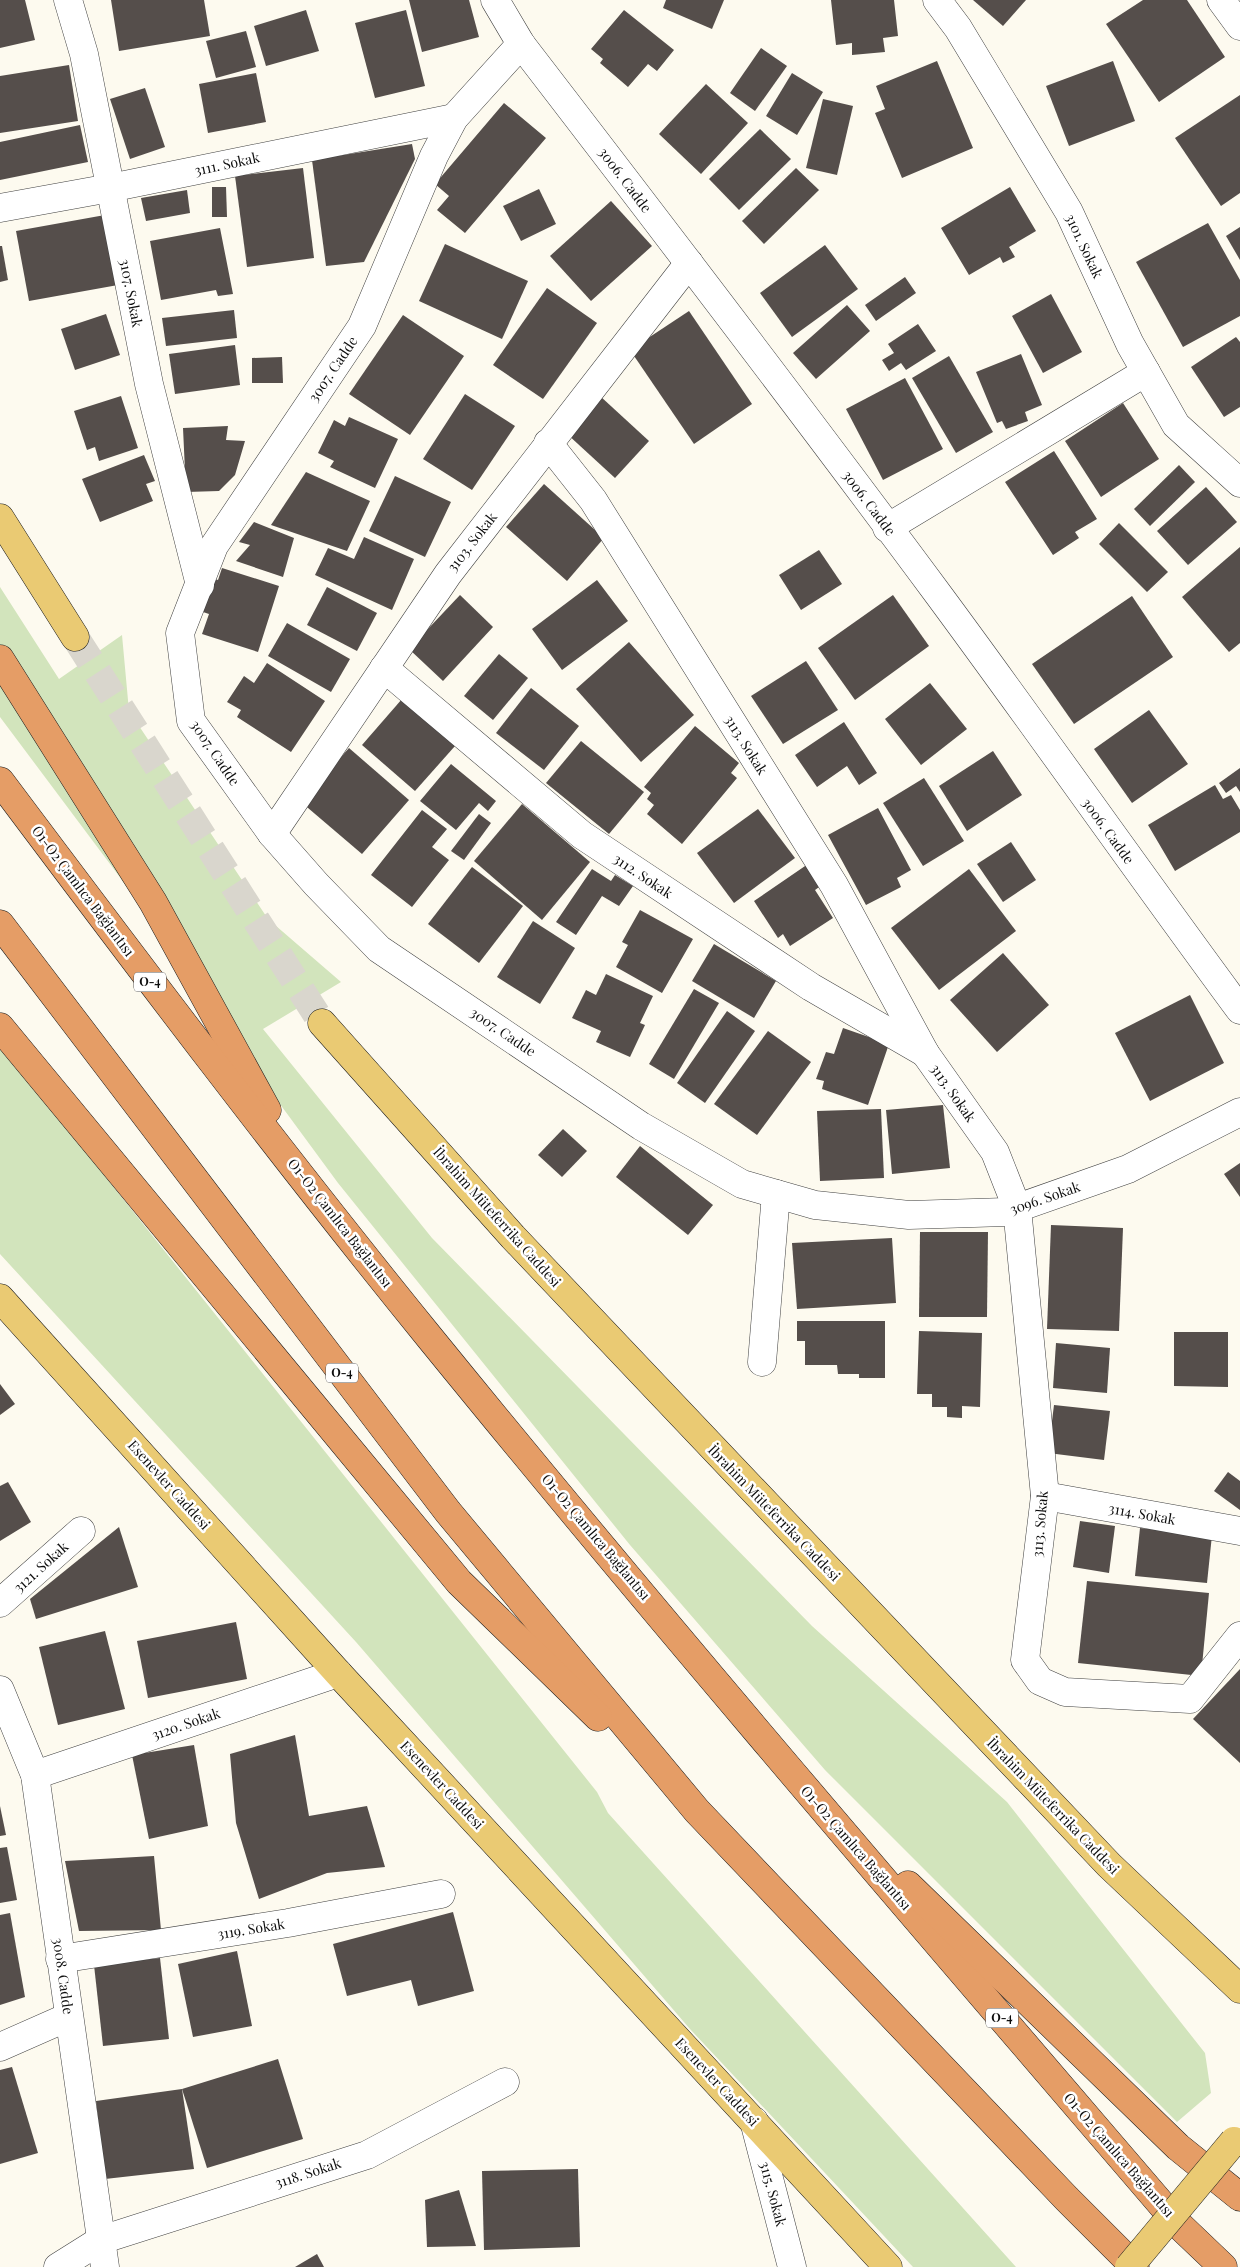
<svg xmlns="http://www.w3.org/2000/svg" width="1240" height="2267" viewBox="0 0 1240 2267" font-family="'Playfair Display',serif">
<rect width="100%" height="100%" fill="#fdfaef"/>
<g fill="#d2e4bc">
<path d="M 0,587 L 59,679 L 122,635 L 129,711 L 268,919 L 341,982 L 263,1029 L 432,1238 L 812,1626 L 1007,1802 L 1205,2053 L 1211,2093 L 1177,2122 L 825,1770 L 630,1545 L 338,1183 L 238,1047 L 119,876 L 0,717 Z"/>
<path d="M 0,1045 L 597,1792 L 608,1813 L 1016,2267 L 913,2267 L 690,2029 L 356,1642 L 0,1254 Z"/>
</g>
<g fill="#554e4b">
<path d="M 0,0 L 25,0 L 35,40 L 0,48 Z"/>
<path d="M 111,0 L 204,0 L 210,36 L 119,51 Z"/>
<path d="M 409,0 L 469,0 L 479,37 L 422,52 Z"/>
<path d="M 666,0 L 724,0 L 712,29 L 663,8 Z"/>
<path d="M 831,0 L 894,0 L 898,36 L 883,38 L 885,52 L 852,55 L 852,43 L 836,45 Z"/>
<path d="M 973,0 L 1026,0 L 1003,26 Z"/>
<path d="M 1143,0 L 1187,0 L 1225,57 L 1159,102 L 1106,24 Z"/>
<path d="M 306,10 L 319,51 L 266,66 L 254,26 Z"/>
<path d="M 406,10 L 425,86 L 375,98 L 355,23 Z"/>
<path d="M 624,10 L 674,50 L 657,71 L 648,64 L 628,87 L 600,63 L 603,59 L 591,49 Z"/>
<path d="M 246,31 L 256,67 L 216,78 L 206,41 Z"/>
<path d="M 761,48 L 787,66 L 755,111 L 730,93 Z"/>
<path d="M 937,61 L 973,148 L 902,178 L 875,113 L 885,109 L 876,86 Z"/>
<path d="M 1113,61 L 1135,121 L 1069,146 L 1046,86 Z"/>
<path d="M 69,65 L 78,121 L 0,133 L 0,76 Z"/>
<path d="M 256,73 L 266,122 L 208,133 L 199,84 Z"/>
<path d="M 792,73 L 823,92 L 797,135 L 766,116 Z"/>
<path d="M 706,84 L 748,123 L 701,174 L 659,134 Z"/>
<path d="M 145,88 L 165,147 L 130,159 L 110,99 Z"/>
<path d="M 1240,95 L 1240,193 L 1221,206 L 1175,138 Z"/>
<path d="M 823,99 L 853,106 L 837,175 L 806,168 Z"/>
<path d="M 504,103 L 546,138 L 465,233 L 437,210 L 449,196 L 435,184 Z"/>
<path d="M 80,125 L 88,162 L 0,180 L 0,142 Z"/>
<path d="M 760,129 L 791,159 L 739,210 L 709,179 Z"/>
<path d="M 412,144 L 415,159 L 364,262 L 326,266 L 312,160 Z"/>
<path d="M 303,168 L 314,258 L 247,267 L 235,176 Z"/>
<path d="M 796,168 L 819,190 L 764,244 L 742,221 Z"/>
<path d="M 212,187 L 226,187 L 227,217 L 212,217 Z"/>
<path d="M 1010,187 L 1036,231 L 1009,247 L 1015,257 L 1003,263 L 1000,257 L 969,275 L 941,228 Z"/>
<path d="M 539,189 L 556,224 L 521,241 L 503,206 Z"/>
<path d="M 187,190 L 190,213 L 146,221 L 141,198 Z"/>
<path d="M 611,201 L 652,246 L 591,301 L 550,256 Z"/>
<path d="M 105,215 L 118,285 L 29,301 L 16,231 Z"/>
<path d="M 1208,223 L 1240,280 L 1240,316 L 1183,347 L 1136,262 Z"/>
<path d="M 1240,227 L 1240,260 L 1226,236 Z"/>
<path d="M 220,228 L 233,294 L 218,296 L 216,290 L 161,300 L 150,241 Z"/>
<path d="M 445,244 L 528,281 L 502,339 L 419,301 Z"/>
<path d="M 825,245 L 858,289 L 792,337 L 760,293 Z"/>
<path d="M 0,246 L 2,246 L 8,280 L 0,282 Z"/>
<path d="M 905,277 L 916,293 L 876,321 L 865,305 Z"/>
<path d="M 547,288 L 597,323 L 543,399 L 493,365 Z"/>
<path d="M 1051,294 L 1082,352 L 1043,373 L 1012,316 Z"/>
<path d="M 847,305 L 870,331 L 816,379 L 793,353 Z"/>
<path d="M 234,310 L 237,338 L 166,346 L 162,318 Z"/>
<path d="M 689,311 L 752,404 L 694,444 L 630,350 Z"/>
<path d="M 106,314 L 120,355 L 75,370 L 61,329 Z"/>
<path d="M 403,315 L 464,356 L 410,435 L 349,394 Z"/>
<path d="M 918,324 L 936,351 L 906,370 L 901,363 L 889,371 L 882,360 L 894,353 L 888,344 Z"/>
<path d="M 1236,337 L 1240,342 L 1240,407 L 1224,417 L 1191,367 Z"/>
<path d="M 235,345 L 240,385 L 175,394 L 169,354 Z"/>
<path d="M 1021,354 L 1042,405 L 1025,412 L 1028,421 L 1006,429 L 1002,421 L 997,423 L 976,372 Z"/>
<path d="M 949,356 L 993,432 L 956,453 L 912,378 Z"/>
<path d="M 282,357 L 283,383 L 252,383 L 252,358 Z"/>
<path d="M 905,378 L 943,449 L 883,480 L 846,409 Z"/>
<path d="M 465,394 L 515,426 L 472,490 L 423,459 Z"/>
<path d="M 121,396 L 138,448 L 99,461 L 95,447 L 87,450 L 74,411 Z"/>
<path d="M 600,396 L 649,441 L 615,478 L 566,433 Z"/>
<path d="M 1123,403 L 1159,459 L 1101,497 L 1065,441 Z"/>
<path d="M 349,417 L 398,439 L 375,488 L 330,467 L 334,461 L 318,453 L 334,420 L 345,426 Z"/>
<path d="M 228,426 L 226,440 L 245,441 L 235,475 L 219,491 L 186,492 L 183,428 Z"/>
<path d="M 1054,451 L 1097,519 L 1075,532 L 1079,538 L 1053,555 L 1005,482 Z"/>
<path d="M 144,455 L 155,481 L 146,484 L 153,501 L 100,522 L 82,479 Z"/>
<path d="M 1179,465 L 1195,482 L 1150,526 L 1134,509 Z"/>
<path d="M 306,472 L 370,501 L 347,551 L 271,525 Z"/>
<path d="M 395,476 L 451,502 L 425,557 L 369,531 Z"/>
<path d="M 544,484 L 604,538 L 567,581 L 506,527 Z"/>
<path d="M 1206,487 L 1237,522 L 1188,565 L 1157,531 Z"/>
<path d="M 254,522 L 294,538 L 283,577 L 236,561 L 250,545 L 239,542 Z"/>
<path d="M 1119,523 L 1168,572 L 1147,592 L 1099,544 Z"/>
<path d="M 364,537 L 414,559 L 392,610 L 315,575 L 328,548 L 354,559 Z"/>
<path d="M 1240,547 L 1240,643 L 1229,652 L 1182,597 Z"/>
<path d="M 819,550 L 842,584 L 801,610 L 779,575 Z"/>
<path d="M 222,568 L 279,586 L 258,652 L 202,634 L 209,614 L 200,611 L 211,578 L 218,580 Z"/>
<path d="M 597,580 L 628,621 L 562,670 L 532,629 Z"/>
<path d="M 327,587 L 377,613 L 357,651 L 307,625 Z"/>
<path d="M 460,595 L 493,627 L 443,681 L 409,649 Z"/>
<path d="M 893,595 L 929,646 L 855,700 L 818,648 Z"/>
<path d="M 1132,596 L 1173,657 L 1074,724 L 1032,664 Z"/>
<path d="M 287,623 L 350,659 L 331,692 L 268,656 Z"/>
<path d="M 629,642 L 694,715 L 641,762 L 576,689 Z"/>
<path d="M 499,654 L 528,678 L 493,720 L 464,696 Z"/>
<path d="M 806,661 L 838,710 L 783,744 L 751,696 Z"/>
<path d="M 267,663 L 325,701 L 291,752 L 237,717 L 241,710 L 227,702 L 244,676 L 254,683 Z"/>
<path d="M 930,683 L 967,729 L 921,765 L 885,719 Z"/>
<path d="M 531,688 L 579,726 L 544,770 L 496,733 Z"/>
<path d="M 402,699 L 455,746 L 415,791 L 362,745 Z"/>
<path d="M 1149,710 L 1188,764 L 1132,803 L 1094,749 Z"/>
<path d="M 844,722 L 877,773 L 859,785 L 847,766 L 817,787 L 795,755 Z"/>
<path d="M 695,726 L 739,763 L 731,773 L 737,778 L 682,844 L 647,814 L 654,805 L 647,799 L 651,793 L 644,787 Z"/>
<path d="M 581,741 L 644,792 L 609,834 L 546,783 Z"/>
<path d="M 349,748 L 409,800 L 362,854 L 301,802 Z"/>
<path d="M 993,751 L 1022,795 L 967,831 L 939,786 Z"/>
<path d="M 451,764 L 496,801 L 488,811 L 479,803 L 456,830 L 420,801 Z"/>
<path d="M 1240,768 L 1240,792 L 1236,786 L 1226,793 L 1219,783 Z"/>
<path d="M 924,778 L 964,841 L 923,866 L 883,803 Z"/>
<path d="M 1215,785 L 1223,799 L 1231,795 L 1240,810 L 1240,832 L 1175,871 L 1148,825 Z"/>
<path d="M 522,804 L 590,862 L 542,920 L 474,861 Z"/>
<path d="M 878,808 L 911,870 L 897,878 L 901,887 L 866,905 L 828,835 Z"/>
<path d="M 758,809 L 795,858 L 734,903 L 697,853 Z"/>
<path d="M 422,810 L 447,829 L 432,847 L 449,860 L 412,907 L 371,875 Z"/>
<path d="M 479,814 L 491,823 L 464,860 L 451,851 Z"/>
<path d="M 1011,842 L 1036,880 L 1003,902 L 977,864 Z"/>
<path d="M 808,864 L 822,885 L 815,890 L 833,918 L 790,946 L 783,934 L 778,938 L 754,901 Z"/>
<path d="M 472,867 L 523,906 L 479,963 L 428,924 Z"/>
<path d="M 592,869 L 611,881 L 615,875 L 633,886 L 619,906 L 602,896 L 576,935 L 556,922 Z"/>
<path d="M 969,869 L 1016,931 L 939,990 L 891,928 Z"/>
<path d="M 640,910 L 693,939 L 662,993 L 616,967 L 628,945 L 622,942 Z"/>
<path d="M 533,921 L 575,948 L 540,1004 L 497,977 Z"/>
<path d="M 714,944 L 776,981 L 754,1018 L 692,981 Z"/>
<path d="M 1003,953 L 1049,1005 L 997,1052 L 950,1000 Z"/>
<path d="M 606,974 L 653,996 L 640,1023 L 645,1025 L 630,1057 L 596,1042 L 601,1031 L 572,1018 L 586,990 L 596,995 Z"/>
<path d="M 694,989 L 719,1003 L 674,1079 L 649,1064 Z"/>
<path d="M 1190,995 L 1224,1063 L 1150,1101 L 1115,1033 Z"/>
<path d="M 727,1011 L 755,1031 L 705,1103 L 677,1083 Z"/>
<path d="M 843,1028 L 889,1044 L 868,1105 L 822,1089 L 824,1081 L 816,1079 L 826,1052 L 834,1054 Z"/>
<path d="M 768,1031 L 811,1062 L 757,1135 L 714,1104 Z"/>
<path d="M 943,1105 L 950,1168 L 892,1174 L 886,1110 Z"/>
<path d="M 881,1109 L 884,1178 L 820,1181 L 817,1111 Z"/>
<path d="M 563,1129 L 587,1151 L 562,1177 L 538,1155 Z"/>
<path d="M 640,1146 L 713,1205 L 688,1235 L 616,1177 Z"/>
<path d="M 1240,1163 L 1240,1197 L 1224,1174 Z"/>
<path d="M 1051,1225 L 1123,1228 L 1119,1331 L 1047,1329 Z"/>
<path d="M 920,1232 L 988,1232 L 987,1317 L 919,1317 Z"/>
<path d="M 892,1238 L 896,1303 L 797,1309 L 792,1243 Z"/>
<path d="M 797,1321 L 885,1321 L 885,1378 L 859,1378 L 859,1374 L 838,1374 L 837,1365 L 805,1365 L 805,1341 L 797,1341 Z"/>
<path d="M 919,1331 L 982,1333 L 980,1407 L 962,1406 L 962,1418 L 947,1417 L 947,1407 L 932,1407 L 932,1394 L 917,1394 Z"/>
<path d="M 1174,1332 L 1228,1332 L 1228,1387 L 1174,1386 Z"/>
<path d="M 1056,1343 L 1110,1348 L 1107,1393 L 1053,1388 Z"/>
<path d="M 0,1384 L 15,1404 L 0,1415 Z"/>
<path d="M 1054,1405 L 1110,1411 L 1104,1460 L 1048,1453 Z"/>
<path d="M 1228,1472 L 1240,1481 L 1240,1510 L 1214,1491 Z"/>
<path d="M 8,1482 L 31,1522 L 0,1541 L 0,1486 Z"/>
<path d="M 1080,1521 L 1115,1526 L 1109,1573 L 1073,1567 Z"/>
<path d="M 119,1527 L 138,1587 L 36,1619 L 30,1599 Z"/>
<path d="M 1140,1528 L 1212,1535 L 1207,1583 L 1135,1576 Z"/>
<path d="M 1087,1581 L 1209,1593 L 1201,1676 L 1078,1663 Z"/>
<path d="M 236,1622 L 247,1679 L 148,1698 L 137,1641 Z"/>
<path d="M 105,1631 L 125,1709 L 58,1725 L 39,1647 Z"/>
<path d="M 1240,1669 L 1240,1763 L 1193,1719 Z"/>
<path d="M 295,1735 L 309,1816 L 367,1806 L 385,1867 L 327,1873 L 259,1899 L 236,1823 L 230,1754 Z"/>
<path d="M 194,1745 L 208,1826 L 149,1839 L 132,1755 Z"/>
<path d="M 0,1806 L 6,1835 L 0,1836 Z"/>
<path d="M 7,1847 L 17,1900 L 0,1903 L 0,1848 Z"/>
<path d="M 154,1856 L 161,1930 L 79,1931 L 65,1861 Z"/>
<path d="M 453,1912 L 474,1991 L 418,2006 L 411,1980 L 347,1996 L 333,1944 Z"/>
<path d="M 10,1913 L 25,1997 L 0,2005 L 0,1915 Z"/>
<path d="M 237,1951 L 252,2026 L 193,2037 L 178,1964 Z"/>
<path d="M 160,1958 L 169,2039 L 103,2046 L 94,1965 Z"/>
<path d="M 278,2059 L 303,2139 L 207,2168 L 182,2089 Z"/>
<path d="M 12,2067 L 38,2153 L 0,2164 L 0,2070 Z"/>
<path d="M 182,2089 L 194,2169 L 105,2179 L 96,2101 Z"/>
<path d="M 578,2169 L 580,2247 L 484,2250 L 482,2171 Z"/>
<path d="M 459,2190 L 476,2246 L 427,2247 L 425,2200 Z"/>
<path d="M 317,2254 L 324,2267 L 295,2267 Z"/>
</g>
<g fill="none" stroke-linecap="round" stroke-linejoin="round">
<path stroke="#d9d6cd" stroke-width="28" stroke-dasharray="28 14" stroke-linecap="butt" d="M 75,637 L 322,1023"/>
<defs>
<g id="minor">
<path d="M 68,0 L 84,54 L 149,384 L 200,585"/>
<path d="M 495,0 L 521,44 C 661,226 801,409 938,594 C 1040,732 1138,872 1240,1010"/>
<path d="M 937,0 L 958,28 L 1069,212 L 1130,344 L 1176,425 L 1240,483"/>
<path d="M 1221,0 L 1240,26"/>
<path d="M 521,44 L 454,118 L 434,156 L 362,326 L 214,546 L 180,633 L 191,721 L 272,834 L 316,884 L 379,949 L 641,1126 L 742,1184 L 815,1205 L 909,1215 L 1006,1212 L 1128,1169 L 1240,1112"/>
<path d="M 0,208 L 110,188 L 454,118"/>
<path d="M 548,443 L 593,500 L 834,885 L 925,1053 L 995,1152 L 1017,1208 L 1045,1496 L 1025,1660 L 1040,1681 L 1065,1692 L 1190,1699 L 1240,1636"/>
<path d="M 887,528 L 1146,372"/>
<path d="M 384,668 L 582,835 L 811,987 L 925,1053"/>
<path d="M 272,834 L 448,574 L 689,263"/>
<path d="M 762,1362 L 776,1194"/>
<path d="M 1045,1496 L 1240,1531"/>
<path d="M 0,1603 L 81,1531"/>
<path d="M 0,1690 L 35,1775 L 105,2267"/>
<path d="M 35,1775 L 338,1673"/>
<path d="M 60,1959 L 288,1923 L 441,1894"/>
<path d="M 0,2047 L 68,2017"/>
<path d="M 754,2121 L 792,2267"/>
<path d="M 58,2267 L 101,2240 L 367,2155 L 505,2082"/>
</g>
<g id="major">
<path d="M 0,518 L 75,637"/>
<path d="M 322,1023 L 513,1237 L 1109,1865 L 1240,1989"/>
<path d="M 0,1298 L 338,1673 L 888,2267"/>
</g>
<g id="highway">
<path d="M 0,659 L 153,902 L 267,1110"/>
<path d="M 0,781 C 141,969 282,1156 430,1338 C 674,1638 928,1932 1180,2226 L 1223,2267"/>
<path d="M 0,924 L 448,1512 L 697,1811 L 1067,2199 L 1135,2267"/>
<path d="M 0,1027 L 459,1582 L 598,1717"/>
<path d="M 908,1885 L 1178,2147 L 1240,2197"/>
</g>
</defs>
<use href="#minor" stroke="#404040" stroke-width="29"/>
<use href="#major" stroke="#1e1e1e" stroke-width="29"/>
<use href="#highway" stroke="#1e1e1e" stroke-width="29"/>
<use href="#minor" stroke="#fff" stroke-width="28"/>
<use href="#major" stroke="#eaca73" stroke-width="28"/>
<use href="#highway" stroke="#e59d66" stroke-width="28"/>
<defs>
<path id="major-bridge" d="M 1129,2267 L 1234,2141"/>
</defs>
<use href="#major-bridge" stroke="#1e1e1e" stroke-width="29" stroke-linecap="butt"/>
<use href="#major-bridge" stroke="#eaca73" stroke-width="28"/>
</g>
<g text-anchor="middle" stroke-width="5" stroke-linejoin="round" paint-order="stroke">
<g fill="#fff" stroke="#565656" stroke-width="1">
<rect x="134" y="972.5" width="32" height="19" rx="4"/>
<rect x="326" y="1363.5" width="32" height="19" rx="4"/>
<rect x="986" y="2008.5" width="32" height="19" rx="4"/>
</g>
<g font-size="12" font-weight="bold" fill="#0d0d0d">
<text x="150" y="986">O-4</text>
<text x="342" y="1377">O-4</text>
<text x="1002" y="2022">O-4</text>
</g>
<g font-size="14" fill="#0d0d0d" stroke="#fff">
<text transform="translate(227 164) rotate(-12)" y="5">3111. Sokak</text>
<text transform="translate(625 180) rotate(53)" y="5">3006. Cadde</text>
<text transform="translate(1084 246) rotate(65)" y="5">3101. Sokak</text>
<text transform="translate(131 293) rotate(79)" y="5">3107. Sokak</text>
<text transform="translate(333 369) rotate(-56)" y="5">3007. Cadde</text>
<text transform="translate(869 503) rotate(53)" y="5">3006. Cadde</text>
<text transform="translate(472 542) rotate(-52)" y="5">3103. Sokak</text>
<text transform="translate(746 745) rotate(58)" y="5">3113. Sokak</text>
<text transform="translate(215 753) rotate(56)" y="5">3007. Cadde</text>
<text transform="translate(1108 831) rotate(54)" y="5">3006. Cadde</text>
<text transform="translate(643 876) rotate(34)" y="5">3112. Sokak</text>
<text transform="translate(83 891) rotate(53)" y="5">O1-O2 Çamlıca Bağlantısı</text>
<text transform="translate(503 1032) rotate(34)" y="5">3007. Cadde</text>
<text transform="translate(953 1093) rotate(55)" y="5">3113. Sokak</text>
<text transform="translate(1045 1198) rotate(-19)" y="5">3096. Sokak</text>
<text transform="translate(497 1217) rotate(48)" y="5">İbrahim Müteferrika Caddesi</text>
<text transform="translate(340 1223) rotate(52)" y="5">O1-O2 Çamlıca Bağlantısı</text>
<text transform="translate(169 1485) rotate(48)" y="5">Esenevler Caddesi</text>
<text transform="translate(774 1513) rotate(46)" y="5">İbrahim Müteferrika Caddesi</text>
<text transform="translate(1142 1514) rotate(10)" y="5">3114. Sokak</text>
<text transform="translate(1040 1524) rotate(-85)" y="5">3113. Sokak</text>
<text transform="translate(596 1537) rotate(50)" y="5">O1-O2 Çamlıca Bağlantısı</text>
<text transform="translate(41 1567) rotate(-42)" y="5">3121. Sokak</text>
<text transform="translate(186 1724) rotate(-19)" y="5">3120. Sokak</text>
<text transform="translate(442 1785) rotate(47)" y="5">Esenevler Caddesi</text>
<text transform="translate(1053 1806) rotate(46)" y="5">İbrahim Müteferrika Caddesi</text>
<text transform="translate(856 1848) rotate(49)" y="5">O1-O2 Çamlıca Bağlantısı</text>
<text transform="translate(251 1929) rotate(-9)" y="5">3119. Sokak</text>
<text transform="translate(63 1976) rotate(82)" y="5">3008. Cadde</text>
<text transform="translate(717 2082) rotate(47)" y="5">Esenevler Caddesi</text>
<text transform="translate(1119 2155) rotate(49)" y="5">O1-O2 Çamlıca Bağlantısı</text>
<text transform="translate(308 2173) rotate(-18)" y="5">3118. Sokak</text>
<text transform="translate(773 2194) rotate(75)" y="5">3115. Sokak</text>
</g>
</g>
</svg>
